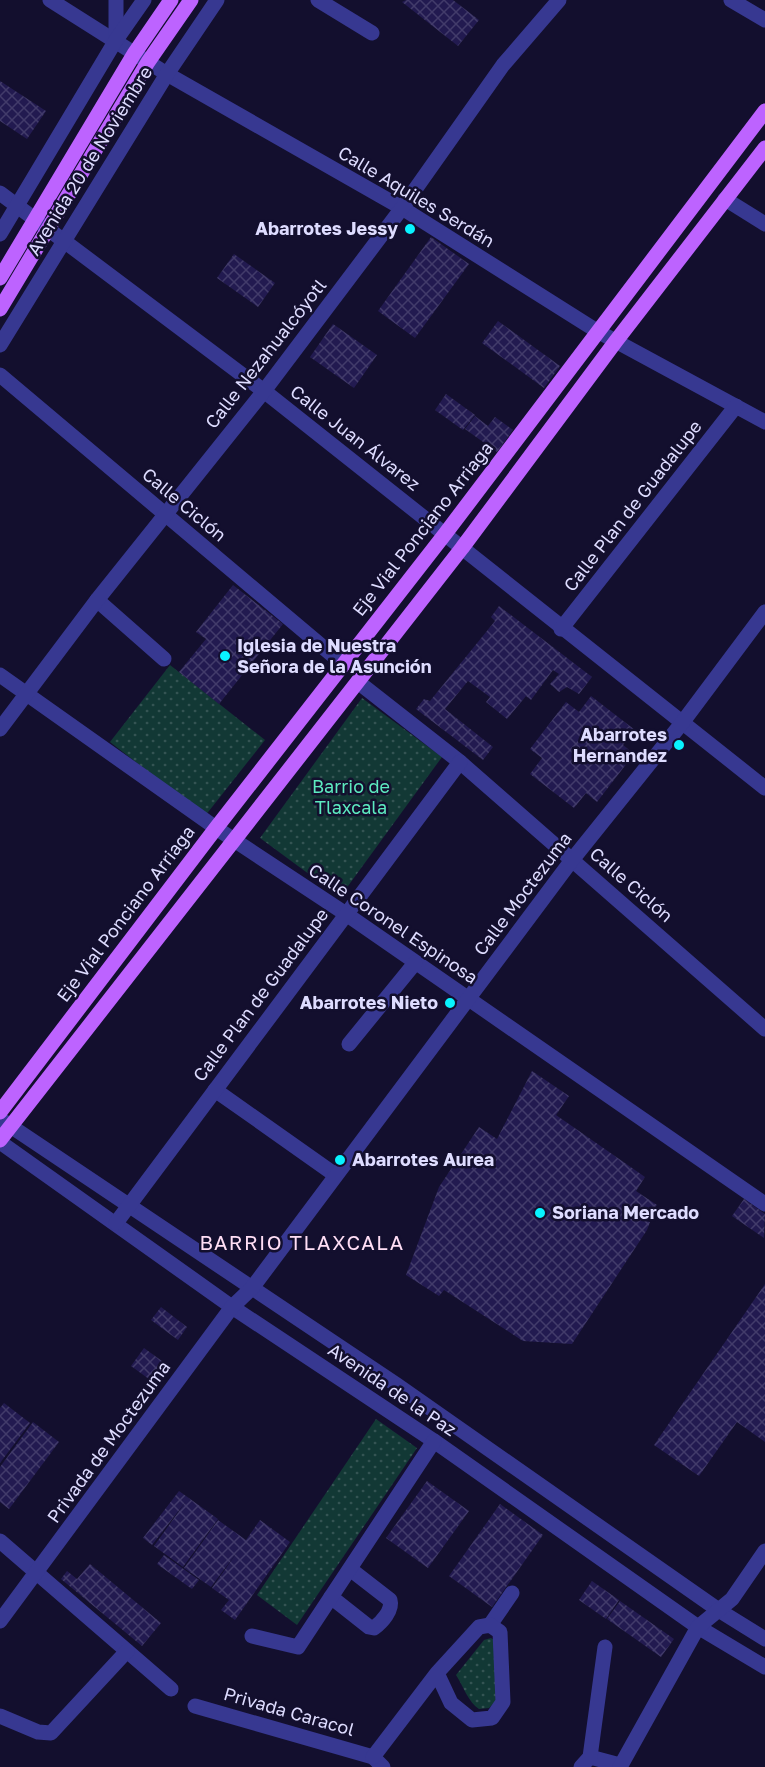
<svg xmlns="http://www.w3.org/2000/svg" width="765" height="1767" viewBox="0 0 765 1767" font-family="'Golos Text',sans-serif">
<defs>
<pattern id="grass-dots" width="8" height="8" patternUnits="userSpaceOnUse" patternTransform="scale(1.5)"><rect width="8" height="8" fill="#123835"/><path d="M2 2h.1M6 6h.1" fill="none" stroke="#345453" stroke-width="1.8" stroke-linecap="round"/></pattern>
<pattern id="building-cross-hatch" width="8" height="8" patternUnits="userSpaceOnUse" patternTransform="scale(1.5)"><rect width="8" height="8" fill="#221a50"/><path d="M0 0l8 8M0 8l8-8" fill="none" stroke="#423b6a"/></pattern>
</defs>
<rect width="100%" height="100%" fill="#130f2e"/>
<g fill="url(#grass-dots)">
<path d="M 170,665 L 265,740 L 205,816 L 110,742 Z"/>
<path d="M 362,698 L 442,757 L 340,897 L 260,838 Z"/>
<path d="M 376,1419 L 417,1448 L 297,1625 L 257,1595 Z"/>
<path d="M 491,1638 L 494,1640 L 499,1698 L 489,1708 L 479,1709 C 469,1703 463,1686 456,1675 L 484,1640 Z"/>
</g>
<g fill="url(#building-cross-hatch)">
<path d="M 406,0 L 453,0 L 479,20 L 458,46 L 402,2 Z"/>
<path d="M 0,81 L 46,111 L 27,139 L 0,121 Z"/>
<path d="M 431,237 L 469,264 L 415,338 L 378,311 Z"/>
<path d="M 234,254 L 275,283 L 258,307 L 217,278 Z"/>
<path d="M 498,321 L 560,366 L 544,388 L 482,343 Z"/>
<path d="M 333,324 L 377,355 L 354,388 L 310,357 Z"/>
<path d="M 446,394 L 475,415 L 463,430 L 435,410 Z"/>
<path d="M 475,416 L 488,426 L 495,417 L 513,430 L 497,452 L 465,429 Z"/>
<path d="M 233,585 L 283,624 L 219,704 L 179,672 L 206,639 L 196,632 Z"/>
<path d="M 499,606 L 592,677 L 579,694 L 567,687 L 559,692 L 550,684 L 559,674 L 553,670 L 531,700 L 526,696 L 507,719 L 486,702 L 490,697 L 468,681 L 445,709 L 493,747 L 483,760 L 416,709 L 424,699 L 430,701 L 495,621 L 491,617 Z"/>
<path d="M 591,696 L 635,730 L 623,745 L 634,754 L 597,802 L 586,793 L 574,808 L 530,774 L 542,758 L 530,749 L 566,702 L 579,712 Z"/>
<path d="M 532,1071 L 569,1096 L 556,1115 L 645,1177 L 636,1191 L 657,1205 L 646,1221 L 650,1222 L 647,1230 L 572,1344 L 523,1341 L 444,1290 L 439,1296 L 406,1275 L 439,1187 L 479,1127 L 497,1139 Z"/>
<path d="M 744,1199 L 765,1214 L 764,1238 L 732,1216 Z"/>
<path d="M 765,1284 L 765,1442 L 737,1422 L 699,1476 L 654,1445 Z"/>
<path d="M 161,1307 L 187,1327 L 178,1340 L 151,1320 Z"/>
<path d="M 144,1348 L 166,1364 L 153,1382 L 131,1366 Z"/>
<path d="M 4,1403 L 30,1423 L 0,1463 L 0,1408 Z"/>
<path d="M 33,1422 L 59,1442 L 9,1509 L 0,1502 L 0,1467 Z"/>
<path d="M 427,1481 L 469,1511 L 428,1568 L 386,1538 Z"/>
<path d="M 179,1491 L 218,1519 L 183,1567 L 154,1546 L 187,1500 L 152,1545 L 143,1538 Z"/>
<path d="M 500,1504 L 543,1535 L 492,1607 L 449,1576 Z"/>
<path d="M 218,1520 L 246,1540 L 260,1520 L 290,1542 L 235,1620 L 221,1610 L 229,1600 L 212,1588 L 238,1551 L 211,1587 L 184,1568 Z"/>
<path d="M 164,1555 L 199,1580 L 192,1589 L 157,1564 Z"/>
<path d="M 90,1564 L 161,1623 L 142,1646 L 61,1579 L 67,1571 L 77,1579 Z"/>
<path d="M 592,1581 L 619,1600 L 606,1619 L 579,1600 Z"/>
<path d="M 620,1601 L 674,1639 L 661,1657 L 607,1619 Z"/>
</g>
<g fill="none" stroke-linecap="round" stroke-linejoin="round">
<g stroke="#373891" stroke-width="15">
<path d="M 50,0 L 167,74 L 402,208 L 597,331 L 765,422"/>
<path d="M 318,0 L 372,33"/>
<path d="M 731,0 L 765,20"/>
<path d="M 116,40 L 116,0"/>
<path d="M 0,193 L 264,391 L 765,788"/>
<path d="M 725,199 L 765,224"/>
<path d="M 0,234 L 116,40 L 144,0"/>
<path d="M 0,345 L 167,74 L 217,0"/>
<path d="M 0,375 L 343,664"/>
<path d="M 97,600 L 164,659"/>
<path d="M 561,629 L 736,406"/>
<path d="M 0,675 L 216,828 L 346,914 L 765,1204"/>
<path d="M 358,682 L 460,762 L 765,1029"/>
<path d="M 0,729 L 97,600 L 264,391 L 402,208 L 503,65 L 559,0"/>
<path d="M 349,1044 L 415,963"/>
<path d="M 215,1090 L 334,1174"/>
<path d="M 0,1119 L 397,1385 L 720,1611 L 765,1639"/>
<path d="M 0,1142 L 232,1307 L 434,1441 L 698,1627 L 765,1667"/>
<path d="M 116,1223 L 460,762"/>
<path d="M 0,1541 L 171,1689"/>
<path d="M 331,1597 L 369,1627 L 374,1628 C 382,1622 393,1610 390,1600 L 350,1569"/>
<path d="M 0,1621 L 232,1307 L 252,1288 L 572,860 L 682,723 L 765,612"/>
<path d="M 490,1625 L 512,1593"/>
<path d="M 252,1636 L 298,1647 L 434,1441"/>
<path d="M 195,1706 L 373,1757 L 383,1767"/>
<path d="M 0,1716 L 38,1732 L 51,1733 L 127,1651"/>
<path d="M 373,1757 L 437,1673 L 479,1627 L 490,1625 L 500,1632 L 503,1702 L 492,1718 L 472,1720 L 451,1703 L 437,1673"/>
<path d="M 590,1757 L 620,1765"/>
<path d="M 581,1767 L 590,1757 L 605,1647"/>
<path d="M 620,1767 L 698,1627 L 732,1599 L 765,1551"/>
</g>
<g stroke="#bd63ff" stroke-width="15">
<path d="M 0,278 L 134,54 L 171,0"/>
<path d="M 0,309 L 148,62 L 191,0"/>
<path d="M 0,1112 L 216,828 L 445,534 L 765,111"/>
<path d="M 0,1140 L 462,548 L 616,341 L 765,148"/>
</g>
</g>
<g fill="#08f3ff" stroke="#130f2e" stroke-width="2">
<circle cx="410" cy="229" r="6"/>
<circle cx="225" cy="656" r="6"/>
<circle cx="679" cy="745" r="6"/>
<circle cx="450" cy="1003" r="6"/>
<circle cx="340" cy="1160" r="6"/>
<circle cx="540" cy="1213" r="6"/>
</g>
<g text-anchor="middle" stroke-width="5" stroke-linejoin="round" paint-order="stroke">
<g font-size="18" fill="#dedcff" stroke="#130f2e">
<text transform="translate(90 161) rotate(-58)" y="6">Avenida 20 de Noviembre</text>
<text transform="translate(416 197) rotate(31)" y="6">Calle Aquiles Serdán</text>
<text transform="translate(266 354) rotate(-52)" y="6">Calle Nezahualcóyotl</text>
<text transform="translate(355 438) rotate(38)" y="6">Calle Juan Álvarez</text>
<text transform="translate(184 505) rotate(40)" y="6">Calle Ciclón</text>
<text transform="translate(633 506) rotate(-52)" y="6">Calle Plan de Guadalupe</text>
<text transform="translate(423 529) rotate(-52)" y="6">Eje Vial Ponciano Arriaga</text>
<text transform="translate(631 885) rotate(41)" y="6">Calle Ciclón</text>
<text transform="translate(523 894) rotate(-53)" y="6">Calle Moctezuma</text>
<text transform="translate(126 914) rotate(-53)" y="6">Eje Vial Ponciano Arriaga</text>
<text transform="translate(393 924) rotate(34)" y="6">Calle Coronel Espinosa</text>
<text transform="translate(261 995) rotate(-53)" y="6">Calle Plan de Guadalupe</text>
<text transform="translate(392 1390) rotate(34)" y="6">Avenida de la Paz</text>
<text transform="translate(109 1442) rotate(-54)" y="6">Privada de Moctezuma</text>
<text transform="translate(289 1712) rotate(16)" y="6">Privada Caracol</text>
</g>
<g font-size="18" font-weight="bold" fill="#dedcff" stroke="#130f2e" text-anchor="end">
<text x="398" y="235">Abarrotes Jessy</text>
<text x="237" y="652" text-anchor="start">Iglesia de Nuestra<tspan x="237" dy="21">Señora de la Asunción</tspan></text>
<text x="667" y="741">Abarrotes<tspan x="667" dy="21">Hernandez</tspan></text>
<text x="438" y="1009">Abarrotes Nieto</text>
<text x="352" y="1166" text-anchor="start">Abarrotes Aurea</text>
<text x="552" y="1219" text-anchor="start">Soriana Mercado</text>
</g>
<g font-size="18" fill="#5debc0" stroke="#130f2e">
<text x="351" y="793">Barrio de<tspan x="351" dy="21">Tlaxcala</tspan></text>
</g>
<g font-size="20" letter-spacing="1.5" fill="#ffdef5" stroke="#130f2e">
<text x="302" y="1250">BARRIO TLAXCALA</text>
</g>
</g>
</svg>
